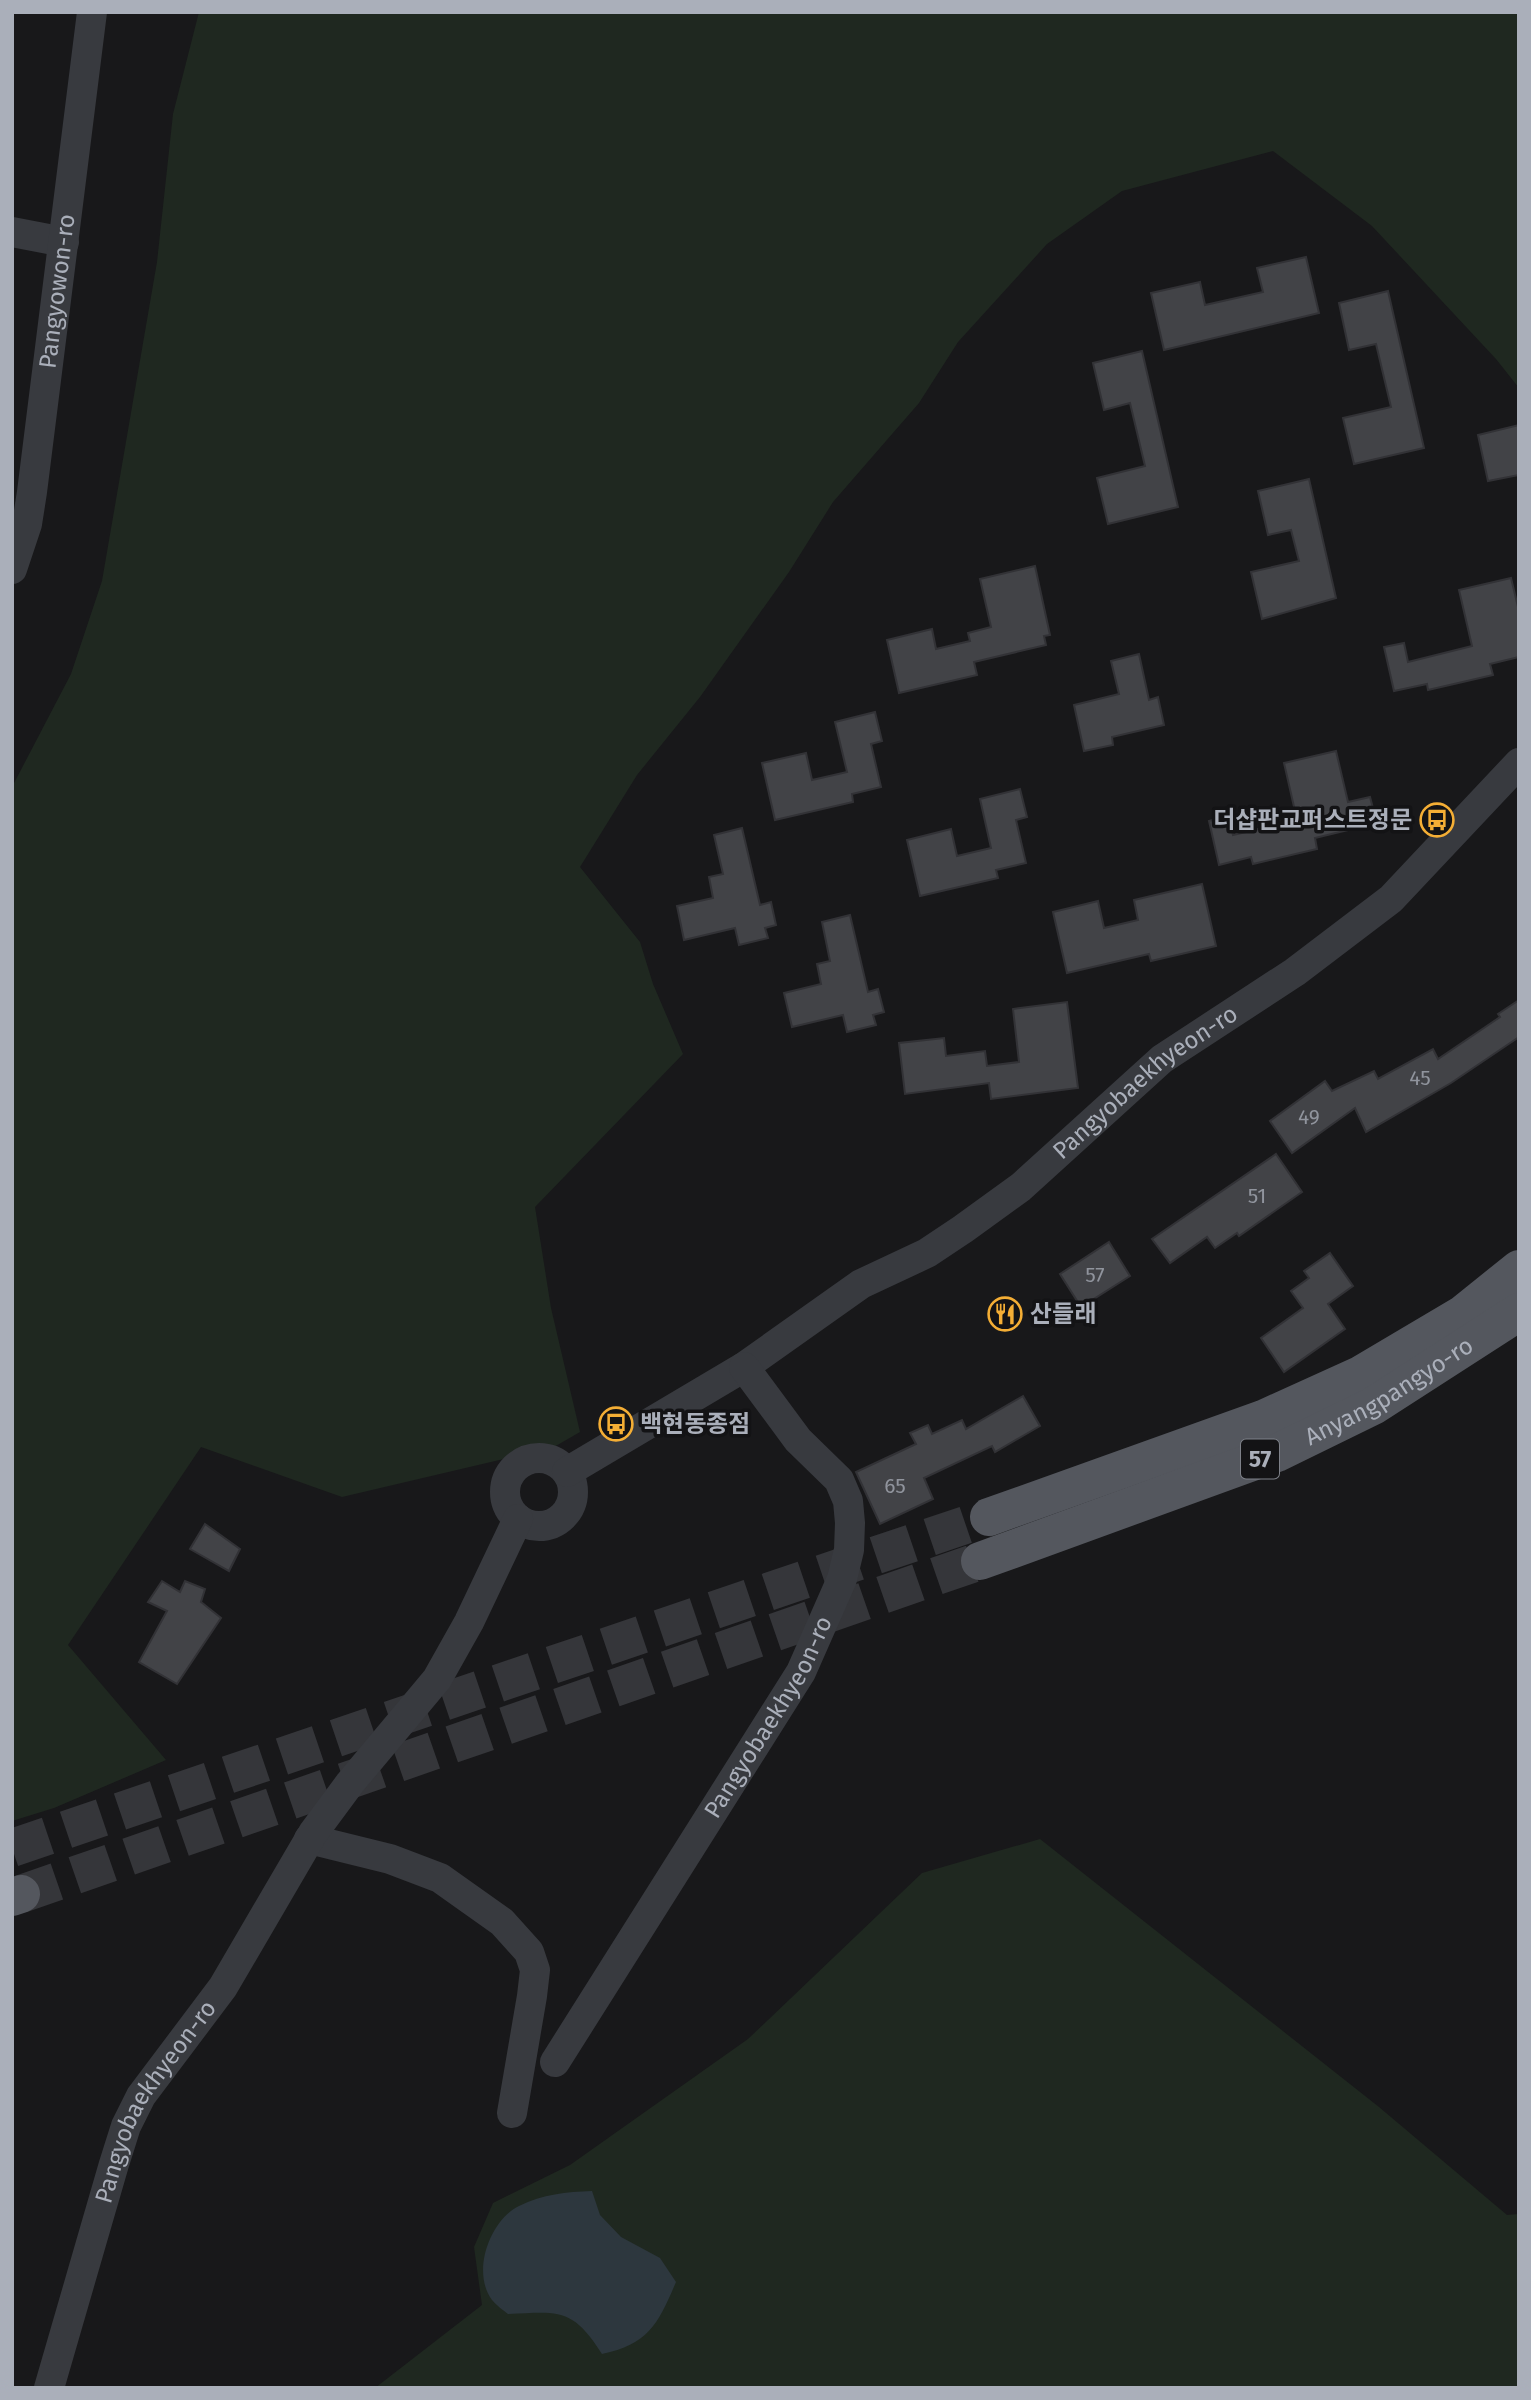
<svg xmlns="http://www.w3.org/2000/svg" width="1531" height="2400" viewBox="0 0 1531 2400" font-family="'Fira Sans','Noto Sans KR',sans-serif">
<rect width="100%" height="100%" fill="#18181a"/>
<g fill="#1f2820">
<path d="M 199,12 L 1519,12 L 1519,388 L 1496,359 L 1372,226 L 1273,151 L 1122,191 L 1047,244 L 958,342 L 919,403 L 833,502 L 789,572 L 700,697 L 637,775 L 580,867 L 640,942 L 653,984 L 683,1054 L 535,1207 L 551,1308 L 580,1432 L 554,1447 L 342,1497 L 201,1447 L 68,1645 L 166,1760 L 54,1808 L 12,1821 L 12,787 L 71,674 L 102,581 L 157,262 L 173,114 Z"/>
<path d="M 1040,1839 L 1379,2107 L 1507,2215 L 1519,2214 L 1519,2388 L 375,2388 L 482,2305 L 474,2247 L 493,2203 L 570,2165 L 748,2039 L 922,1873 Z"/>
</g>
<path fill="#2d373e" d="M 592,2191 L 600,2215 L 621,2237 L 660,2258 L 676,2282 C 658,2324 649,2344 602,2354 C 572,2307 559,2312 508,2314 C 503,2310 496,2305 492,2300 C 471,2272 490,2220 519,2206 C 543,2194 566,2192 592,2191 Z"/>
<g fill="#424347" stroke="#323236" stroke-width="2">
<path d="M 1306,257 L 1319,313 L 1164,350 L 1151,293 L 1200,282 L 1205,305 L 1263,292 L 1257,268 Z"/>
<path d="M 1388,291 L 1424,448 L 1354,464 L 1343,418 L 1391,407 L 1376,344 L 1349,350 L 1339,303 Z"/>
<path d="M 1142,351 L 1178,507 L 1108,524 L 1097,478 L 1145,466 L 1130,403 L 1104,410 L 1093,363 Z"/>
<path d="M 1519,425 L 1519,475 L 1488,481 L 1478,435 Z"/>
<path d="M 1309,479 L 1336,598 L 1262,619 L 1251,572 L 1299,561 L 1291,530 L 1268,535 L 1258,491 Z"/>
<path d="M 1035,566 L 1050,635 L 1044,636 L 1046,645 L 974,662 L 977,675 L 899,693 L 887,640 L 932,629 L 936,649 L 970,641 L 968,633 L 991,627 L 980,579 Z"/>
<path d="M 1511,578 L 1519,611 L 1519,657 L 1490,664 L 1493,675 L 1428,690 L 1427,684 L 1394,691 L 1384,647 L 1404,643 L 1408,662 L 1472,646 L 1459,590 Z"/>
<path d="M 1139,654 L 1149,700 L 1158,697 L 1164,725 L 1112,737 L 1113,745 L 1084,751 L 1074,705 L 1119,694 L 1111,661 Z"/>
<path d="M 875,712 L 882,741 L 871,744 L 881,787 L 852,794 L 853,802 L 775,820 L 762,763 L 806,753 L 812,780 L 847,772 L 835,722 Z"/>
<path d="M 1336,751 L 1348,802 L 1370,797 L 1377,823 L 1315,838 L 1317,849 L 1253,864 L 1251,857 L 1219,865 L 1209,821 L 1228,816 L 1233,835 L 1297,820 L 1284,763 Z"/>
<path d="M 1020,789 L 1027,817 L 1016,820 L 1026,863 L 996,870 L 998,878 L 920,896 L 907,840 L 951,829 L 957,856 L 991,848 L 980,799 Z"/>
<path d="M 742,828 L 760,905 L 771,902 L 776,925 L 765,928 L 768,938 L 739,945 L 735,928 L 684,940 L 677,906 L 713,898 L 709,877 L 723,874 L 714,835 Z"/>
<path d="M 1202,884 L 1216,946 L 1151,961 L 1149,954 L 1067,973 L 1053,912 L 1098,901 L 1104,928 L 1138,920 L 1134,900 Z"/>
<path d="M 850,915 L 868,992 L 878,989 L 884,1012 L 873,1015 L 876,1025 L 847,1032 L 843,1015 L 792,1027 L 784,993 L 821,984 L 817,964 L 830,961 L 822,922 Z"/>
<path d="M 1519,1000 L 1519,1037 L 1451,1083 L 1366,1132 L 1355,1108 L 1292,1153 L 1270,1121 L 1325,1081 L 1332,1091 L 1374,1071 L 1378,1079 L 1433,1049 L 1438,1059 L 1500,1017 L 1498,1014 Z"/>
<path d="M 1067,1002 L 1078,1088 L 991,1099 L 989,1083 L 905,1094 L 899,1043 L 944,1038 L 946,1056 L 985,1051 L 987,1066 L 1019,1062 L 1013,1009 Z"/>
<path d="M 1276,1154 L 1302,1192 L 1239,1236 L 1237,1233 L 1215,1248 L 1207,1237 L 1170,1263 L 1152,1239 Z"/>
<path d="M 1109,1242 L 1130,1276 L 1081,1307 L 1060,1274 Z"/>
<path d="M 1330,1253 L 1353,1286 L 1328,1304 L 1345,1329 L 1284,1372 L 1261,1338 L 1303,1308 L 1291,1291 L 1309,1278 L 1304,1271 Z"/>
<path d="M 1023,1396 L 1040,1426 L 995,1452 L 992,1446 L 924,1478 L 933,1499 L 880,1524 L 856,1472 L 916,1444 L 910,1433 L 928,1425 L 932,1434 L 962,1420 L 966,1429 Z"/>
<path d="M 205,1524 L 240,1549 L 229,1571 L 190,1549 Z"/>
<path d="M 162,1581 L 180,1592 L 185,1581 L 205,1589 L 201,1602 L 221,1618 L 177,1684 L 139,1662 L 167,1611 L 148,1602 Z"/>
</g>
<g fill="none" stroke-linecap="round" stroke-linejoin="round">
<g stroke="#35363a" stroke-width="38" stroke-dasharray="38 19" stroke-linecap="butt">
<path d="M 12,1848 L 989,1517"/>
<path d="M 21,1894 L 980,1561"/>
</g>
<g stroke="#383a3f" stroke-width="30">
<path d="M 12,232 L 64,242"/>
<path id="s1" d="M 12,569 L 27,524 L 32,492 L 92,12"/>
<circle cx="539" cy="1492" r="34"/>
<path id="s2" d="M 567,1472 L 744,1367 L 861,1284 L 927,1253 L 963,1229 L 1021,1187 L 1162,1059 L 1295,972 L 1391,899 L 1519,763"/>
<path d="M 309,1839 L 390,1859 L 440,1878 L 502,1922 L 529,1952 L 535,1970 L 532,1996 L 512,2113"/>
<path id="s3" d="M 555,2062 L 801,1672 L 842,1579 L 849,1550 L 850,1523 L 848,1501 L 839,1480 L 798,1440 L 744,1367"/>
<path id="s4" d="M 49,2388 L 114,2164 L 126,2126 L 141,2096 L 223,1987 L 313,1833 L 350,1783 L 437,1679 L 469,1622 L 518,1519"/>
</g>
<g stroke="#54575e" stroke-width="38">
<path d="M 989,1517 L 1263,1419 L 1360,1375 L 1463,1314 L 1519,1269"/>
<path id="s5" d="M 980,1561 L 1277,1453 L 1373,1406 L 1519,1312"/>
<path d="M 12,1897 L 21,1894"/>
</g>
</g>
<defs>
<symbol id="bus-ring" viewBox="-11 -11 22 22"><circle r="9.5" fill="#131315" stroke="#f4ae35" stroke-width="1.5"/><path d="M-5-6H5V4H4V6H2V4H-2V6H-4V4H-5ZM-3.5-4V0h7V-4ZM-3.5 1.2v1.5H-2V1.2ZM2 1.2v1.5H3.5V1.2Z" fill="#f4ae35"/></symbol>
<symbol id="restaurant-ring" viewBox="-11 -11 22 22"><circle r="9.5" fill="#131315" stroke="#f4ae35" stroke-width="1.5"/><path d="M-5-6h1v4h1v-4h1v4h1v-4h1v5L-1.5 .5V6h-2V.5L-5-1ZM5-6V6H3V1.5H1.5Q1.5-4 5-6Z" fill="#f4ae35"/></symbol>
</defs>
<g fill-rule="evenodd">
<use href="#bus-ring" x="1418" y="801" width="38" height="38"/>
<use href="#restaurant-ring" x="986" y="1295" width="38" height="38"/>
<use href="#bus-ring" x="597" y="1405" width="38" height="38"/>
</g>
<g text-anchor="middle" stroke-width="7" stroke-linejoin="round" paint-order="stroke">
<g font-size="21" fill="#90949d">
<text x="1420" y="1085">45</text>
<text x="1309" y="1124">49</text>
<text x="1257" y="1203">51</text>
<text x="1095" y="1282">57</text>
<text x="895" y="1493">65</text>
</g>
<rect fill="#131315" stroke="#7d8088" stroke-width="2" x="1241" y="1439.5" width="38" height="39" rx="5"/>
<g font-size="23" font-weight="bold" fill="#aaafba">
<text x="1260" y="1467">57</text>
</g>
<g font-size="24" fill="#aaafba" stroke="#131315">
<text dy="8" stroke="none"><textPath href="#s1" startOffset="282">Pangyowon-ro</textPath></text>
<text dy="8" stroke="none"><textPath href="#s2" startOffset="700">Pangyobaekhyeon-ro</textPath></text>
<text dy="8" stroke="none"><textPath href="#s5" startOffset="444">Anyangpangyo-ro</textPath></text>
<text dy="8" stroke="none"><textPath href="#s3" startOffset="406">Pangyobaekhyeon-ro</textPath></text>
<text dy="8" stroke="none"><textPath href="#s4" startOffset="308">Pangyobaekhyeon-ro</textPath></text>
</g>
<g font-size="24" font-weight="bold" fill="#aaafba" stroke="#131315" text-anchor="start">
<text x="1412" y="828" text-anchor="end">더샵판교퍼스트정문</text>
<text x="1030" y="1322">산들래</text>
<text x="640" y="1432">백현동종점</text>
</g>
</g>
<rect width="1531" height="2400" fill="none" stroke="#aaafba" stroke-width="28"/>
</svg>
